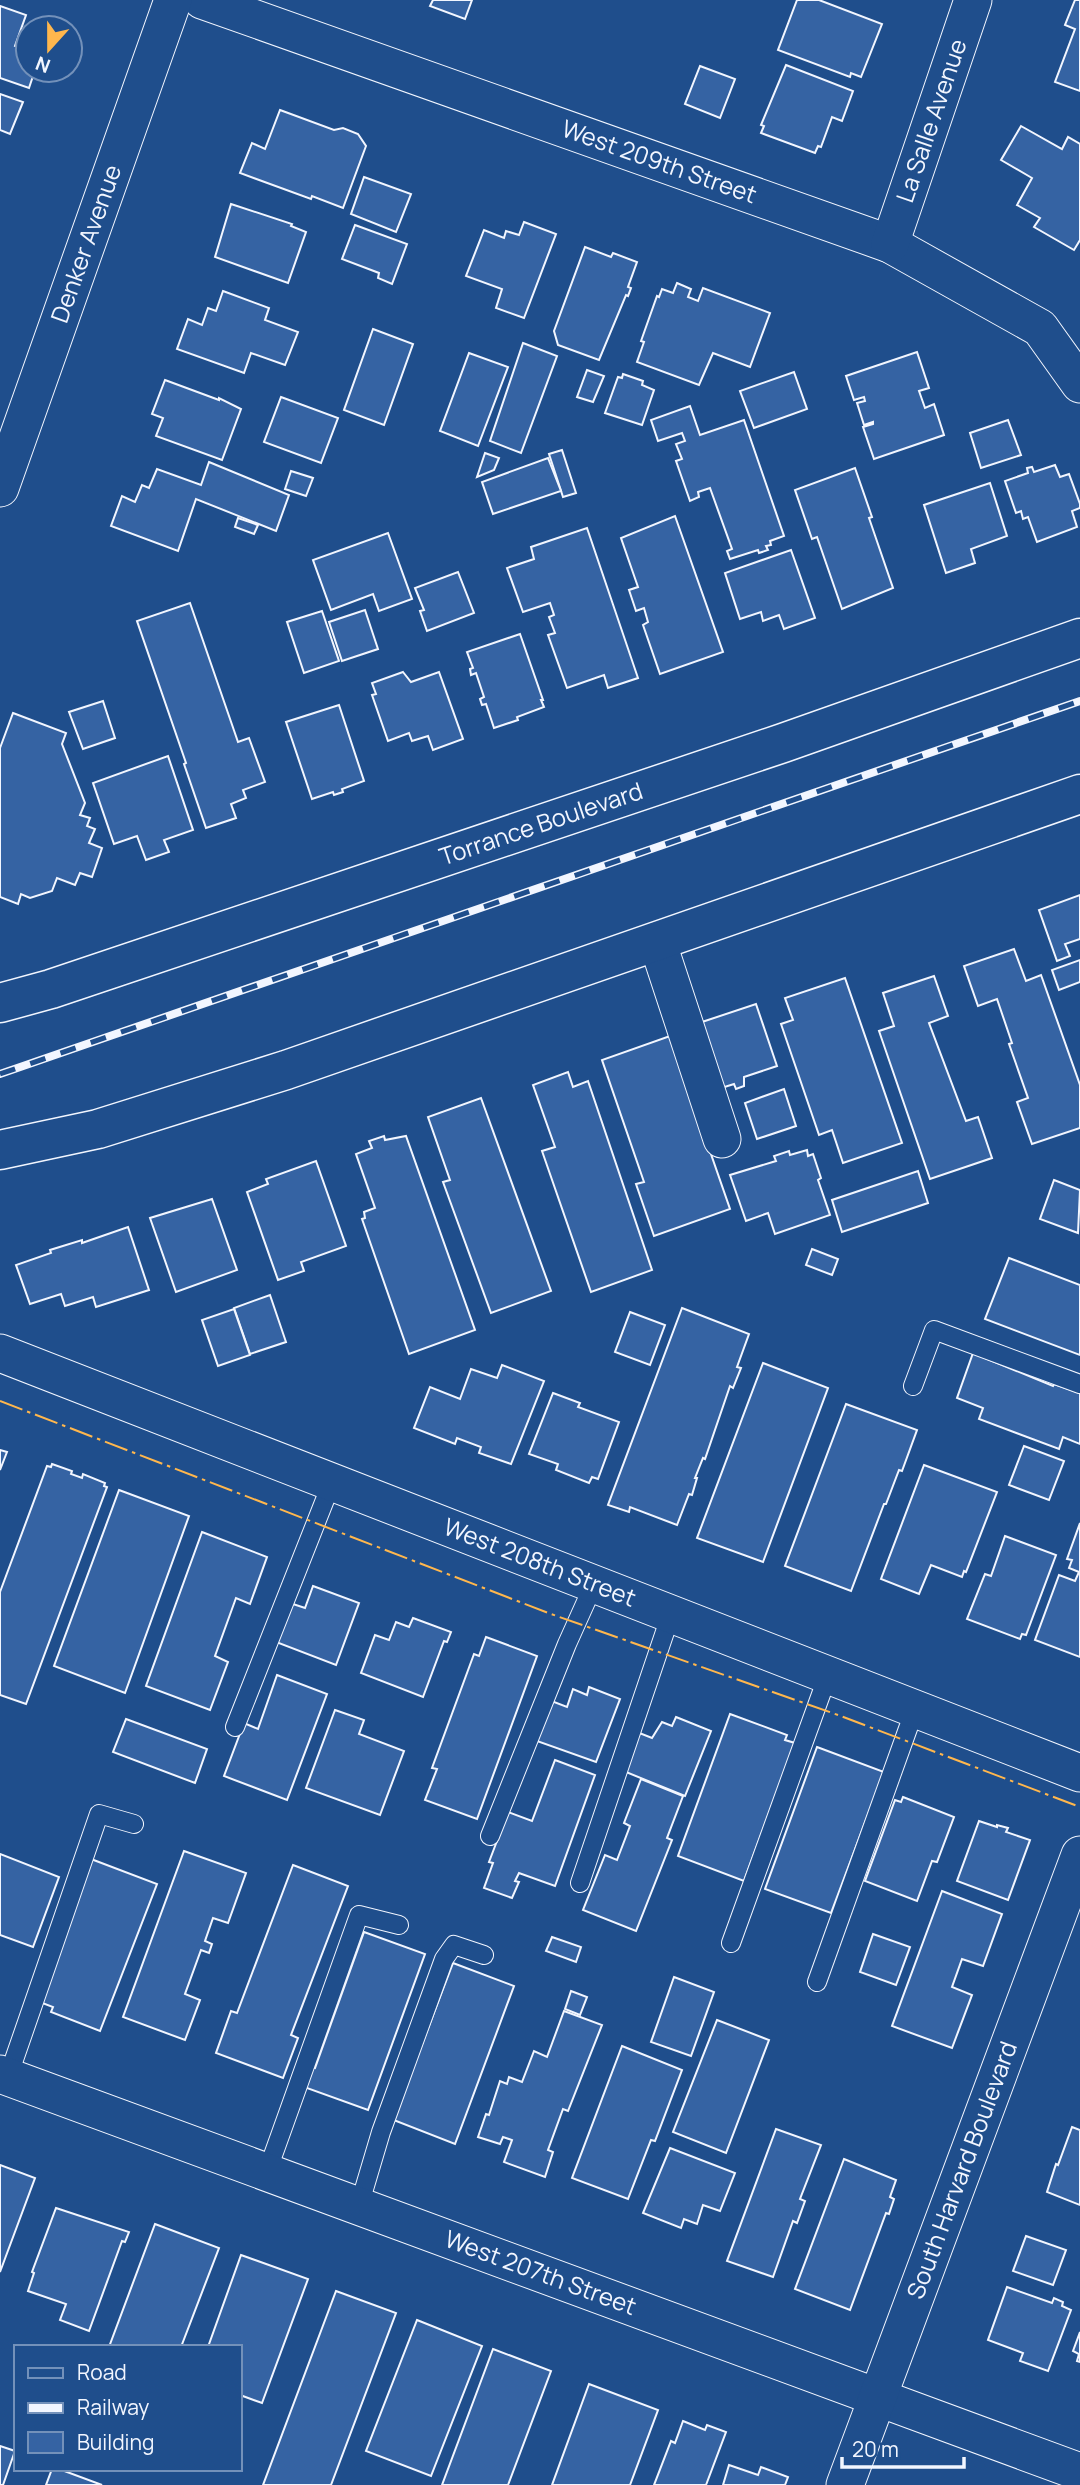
<svg xmlns="http://www.w3.org/2000/svg" width="1080" height="2485" viewBox="0 0 1080 2485" font-family="Manrope,sans-serif">
<rect width="100%" height="100%" fill="#1f4e8c"/>
<g fill="#3563a3" stroke="#f2f6ff" stroke-width="2">
<path d="M 433,0 L 472,0 L 465,19 L 430,6 Z"/>
<path d="M 797,0 L 819,0 L 882,24 L 861,77 L 851,73 L 850,77 L 778,50 Z"/>
<path d="M 1075,0 L 1080,0 L 1080,91 L 1055,82 L 1075,29 L 1065,25 Z"/>
<path d="M 0,6 L 26,15 L 15,46 L 28,51 L 28,70 L 35,70 L 29,88 L 0,78 Z"/>
<path d="M 786,65 L 853,91 L 842,121 L 832,117 L 821,147 L 818,146 L 815,153 L 761,133 L 764,126 L 761,125 Z"/>
<path d="M 700,66 L 735,79 L 720,118 L 685,104 Z"/>
<path d="M 0,94 L 23,102 L 10,134 L 0,130 Z"/>
<path d="M 280,110 L 334,130 L 343,128 L 358,134 L 366,146 L 343,208 L 312,196 L 311,199 L 240,173 L 252,143 L 265,149 Z"/>
<path d="M 1021,126 L 1062,149 L 1068,137 L 1080,144 L 1080,240 L 1074,250 L 1034,227 L 1040,218 L 1017,205 L 1032,178 L 1001,160 Z"/>
<path d="M 364,177 L 411,194 L 396,232 L 351,214 Z"/>
<path d="M 231,204 L 292,224 L 291,226 L 306,232 L 288,283 L 215,257 Z"/>
<path d="M 524,222 L 556,234 L 524,318 L 496,308 L 502,289 L 466,276 L 484,230 L 504,238 L 506,231 L 519,235 Z"/>
<path d="M 355,225 L 407,244 L 392,284 L 378,278 L 379,273 L 342,259 Z"/>
<path d="M 585,247 L 611,257 L 613,253 L 637,262 L 628,287 L 631,288 L 628,296 L 626,295 L 599,360 L 558,345 L 554,331 Z"/>
<path d="M 677,283 L 691,289 L 688,297 L 698,301 L 703,288 L 770,313 L 750,367 L 713,353 L 699,385 L 637,362 L 644,342 L 641,341 L 657,296 L 659,297 L 662,289 L 673,293 Z"/>
<path d="M 223,291 L 269,308 L 265,320 L 298,332 L 285,365 L 251,353 L 244,373 L 177,349 L 188,319 L 202,325 L 208,308 L 216,311 Z"/>
<path d="M 373,329 L 413,344 L 384,425 L 344,410 Z"/>
<path d="M 523,343 L 557,356 L 521,453 L 490,441 Z"/>
<path d="M 917,352 L 929,388 L 919,391 L 925,408 L 934,404 L 944,435 L 874,459 L 863,427 L 873,424 L 873,422 L 864,425 L 857,403 L 865,401 L 864,397 L 854,400 L 846,376 Z"/>
<path d="M 469,353 L 508,367 L 478,446 L 440,431 Z"/>
<path d="M 587,370 L 604,376 L 593,402 L 577,397 Z"/>
<path d="M 794,372 L 807,409 L 754,428 L 740,391 Z"/>
<path d="M 623,374 L 643,381 L 642,385 L 654,390 L 642,425 L 605,413 L 618,377 L 622,378 Z"/>
<path d="M 165,380 L 219,400 L 219,398 L 241,409 L 222,460 L 156,436 L 163,418 L 152,414 Z"/>
<path d="M 281,397 L 338,418 L 321,463 L 264,442 Z"/>
<path d="M 690,406 L 700,435 L 744,420 L 784,536 L 770,541 L 771,545 L 766,546 L 768,550 L 759,553 L 758,550 L 730,559 L 727,551 L 732,549 L 710,488 L 698,492 L 699,497 L 690,501 L 676,461 L 682,459 L 676,444 L 685,441 L 682,433 L 658,441 L 651,420 Z"/>
<path d="M 1008,420 L 1021,455 L 981,468 L 970,433 Z"/>
<path d="M 562,450 L 576,493 L 563,497 L 549,454 Z"/>
<path d="M 485,453 L 499,458 L 494,470 L 477,477 Z"/>
<path d="M 548,458 L 561,491 L 493,514 L 482,482 Z"/>
<path d="M 209,462 L 289,495 L 276,531 L 196,499 L 178,551 L 111,526 L 122,496 L 135,502 L 142,485 L 149,488 L 157,469 L 201,485 Z"/>
<path d="M 1055,465 L 1060,477 L 1069,474 L 1080,504 L 1080,508 L 1072,511 L 1077,527 L 1037,542 L 1028,517 L 1023,519 L 1021,511 L 1016,513 L 1005,481 L 1028,473 L 1027,468 L 1032,467 L 1034,472 Z"/>
<path d="M 855,468 L 872,517 L 869,518 L 893,588 L 842,609 L 817,537 L 812,539 L 795,490 Z"/>
<path d="M 291,471 L 313,478 L 306,496 L 285,489 Z"/>
<path d="M 990,483 L 1007,536 L 971,549 L 975,563 L 946,573 L 924,505 Z"/>
<path d="M 675,516 L 723,652 L 660,674 L 643,625 L 648,622 L 644,608 L 636,611 L 629,590 L 638,587 L 621,538 Z"/>
<path d="M 238,518 L 258,525 L 254,534 L 235,527 Z"/>
<path d="M 587,528 L 638,678 L 608,688 L 604,675 L 567,688 L 548,635 L 555,633 L 549,617 L 554,615 L 550,603 L 523,612 L 507,568 L 534,559 L 531,547 Z"/>
<path d="M 388,533 L 412,599 L 379,611 L 373,594 L 331,610 L 313,560 Z"/>
<path d="M 791,550 L 815,618 L 784,629 L 779,615 L 763,621 L 761,612 L 740,619 L 725,573 Z"/>
<path d="M 458,572 L 474,613 L 427,631 L 420,611 L 424,610 L 415,588 Z"/>
<path d="M 190,603 L 238,742 L 249,738 L 265,782 L 243,790 L 246,798 L 231,804 L 236,818 L 206,828 L 184,764 L 186,763 L 137,621 Z"/>
<path d="M 365,610 L 378,649 L 342,661 L 329,622 Z"/>
<path d="M 322,611 L 339,661 L 304,673 L 287,622 Z"/>
<path d="M 520,634 L 543,700 L 541,700 L 544,707 L 517,717 L 518,720 L 494,728 L 486,704 L 482,705 L 480,699 L 484,697 L 476,673 L 471,675 L 470,669 L 473,668 L 467,652 Z"/>
<path d="M 403,672 L 411,682 L 439,672 L 463,739 L 433,750 L 428,736 L 412,741 L 409,733 L 388,741 L 372,695 L 376,694 L 372,683 Z"/>
<path d="M 103,701 L 115,738 L 83,749 L 69,712 Z"/>
<path d="M 339,705 L 364,781 L 342,789 L 343,792 L 334,795 L 333,792 L 312,799 L 286,722 Z"/>
<path d="M 13,713 L 66,733 L 62,744 L 85,803 L 80,815 L 90,818 L 87,826 L 95,829 L 89,843 L 102,848 L 92,877 L 80,873 L 75,885 L 57,878 L 52,891 L 30,898 L 21,894 L 18,904 L 0,897 L 0,748 Z"/>
<path d="M 168,756 L 193,830 L 164,840 L 169,852 L 146,860 L 137,836 L 114,844 L 93,783 Z"/>
<path d="M 1080,895 L 1080,939 L 1065,944 L 1070,956 L 1057,961 L 1039,910 Z"/>
<path d="M 1014,949 L 1026,981 L 1041,975 L 1080,1085 L 1080,1128 L 1032,1144 L 1017,1102 L 1028,1098 L 1009,1044 L 1012,1043 L 997,999 L 978,1006 L 964,966 Z"/>
<path d="M 1080,960 L 1080,982 L 1059,990 L 1052,970 Z"/>
<path d="M 934,976 L 948,1016 L 929,1023 L 966,1121 L 978,1117 L 992,1158 L 930,1179 L 879,1031 L 894,1026 L 883,993 Z"/>
<path d="M 845,978 L 902,1143 L 843,1163 L 832,1130 L 819,1135 L 781,1024 L 793,1020 L 785,998 Z"/>
<path d="M 756,1004 L 777,1066 L 744,1077 L 744,1086 L 736,1089 L 734,1084 L 715,1090 L 693,1025 Z"/>
<path d="M 670,1036 L 730,1209 L 654,1236 L 636,1184 L 644,1182 L 602,1060 Z"/>
<path d="M 568,1072 L 573,1087 L 588,1081 L 652,1270 L 591,1292 L 542,1151 L 555,1147 L 533,1085 Z"/>
<path d="M 784,1089 L 796,1126 L 757,1139 L 745,1103 Z"/>
<path d="M 481,1098 L 551,1291 L 491,1313 L 443,1182 L 450,1180 L 428,1117 Z"/>
<path d="M 384,1136 L 385,1140 L 406,1136 L 475,1330 L 409,1354 L 362,1219 L 365,1218 L 364,1212 L 375,1208 L 356,1154 L 372,1148 L 369,1141 Z"/>
<path d="M 807,1150 L 808,1156 L 813,1154 L 821,1178 L 818,1180 L 830,1215 L 775,1234 L 768,1213 L 746,1221 L 730,1175 L 776,1161 L 774,1156 L 789,1151 L 790,1155 Z"/>
<path d="M 316,1161 L 346,1246 L 301,1262 L 304,1271 L 278,1280 L 247,1192 L 268,1184 L 266,1179 Z"/>
<path d="M 918,1171 L 928,1203 L 842,1232 L 832,1200 Z"/>
<path d="M 1054,1180 L 1080,1190 L 1078,1233 L 1040,1219 Z"/>
<path d="M 212,1199 L 237,1270 L 176,1292 L 150,1218 Z"/>
<path d="M 128,1227 L 149,1290 L 96,1307 L 93,1297 L 65,1306 L 61,1294 L 30,1304 L 16,1265 L 51,1253 L 50,1250 L 82,1240 L 82,1243 Z"/>
<path d="M 812,1249 L 838,1259 L 832,1275 L 806,1265 Z"/>
<path d="M 1009,1258 L 1080,1285 L 1080,1355 L 985,1319 Z"/>
<path d="M 270,1295 L 286,1342 L 250,1354 L 234,1308 Z"/>
<path d="M 682,1308 L 749,1334 L 737,1367 L 741,1368 L 733,1388 L 730,1386 L 705,1459 L 703,1458 L 695,1478 L 697,1478 L 692,1495 L 689,1494 L 677,1525 L 630,1507 L 629,1512 L 608,1505 Z"/>
<path d="M 234,1309 L 250,1355 L 218,1366 L 202,1320 Z"/>
<path d="M 630,1312 L 665,1325 L 650,1365 L 615,1352 Z"/>
<path d="M 973,1353 L 1053,1386 L 1054,1384 L 1080,1393 L 1080,1444 L 1063,1437 L 1059,1449 L 979,1419 L 983,1408 L 957,1398 Z"/>
<path d="M 763,1363 L 828,1388 L 763,1562 L 697,1538 Z"/>
<path d="M 502,1365 L 544,1381 L 511,1464 L 479,1453 L 481,1447 L 457,1438 L 455,1444 L 414,1428 L 430,1387 L 460,1399 L 471,1369 L 497,1378 Z"/>
<path d="M 553,1393 L 580,1403 L 578,1407 L 619,1422 L 598,1479 L 592,1477 L 589,1483 L 556,1470 L 558,1464 L 529,1454 Z"/>
<path d="M 846,1404 L 917,1430 L 902,1471 L 899,1470 L 886,1504 L 884,1504 L 851,1591 L 785,1566 Z"/>
<path d="M 1024,1446 L 1064,1461 L 1049,1500 L 1009,1485 Z"/>
<path d="M 0,1450 L 7,1452 L 0,1470 Z"/>
<path d="M 52,1464 L 72,1471 L 71,1474 L 82,1478 L 83,1474 L 105,1483 L 104,1486 L 107,1487 L 26,1704 L 0,1695 L 0,1592 L 47,1466 L 51,1467 Z"/>
<path d="M 924,1465 L 997,1492 L 966,1572 L 964,1571 L 962,1577 L 931,1565 L 919,1594 L 881,1579 Z"/>
<path d="M 119,1490 L 189,1516 L 125,1693 L 54,1666 Z"/>
<path d="M 1080,1523 L 1080,1657 L 1035,1640 L 1059,1575 L 1075,1581 L 1079,1572 L 1069,1568 L 1072,1560 L 1067,1559 Z"/>
<path d="M 202,1532 L 267,1557 L 250,1604 L 236,1598 L 215,1656 L 228,1662 L 210,1710 L 146,1686 Z"/>
<path d="M 1005,1536 L 1056,1555 L 1026,1635 L 1022,1634 L 1020,1639 L 967,1619 L 985,1574 L 991,1576 Z"/>
<path d="M 313,1586 L 359,1603 L 336,1665 L 276,1642 L 290,1603 L 305,1608 Z"/>
<path d="M 413,1618 L 451,1632 L 447,1642 L 444,1641 L 423,1697 L 361,1673 L 375,1635 L 389,1640 L 396,1622 L 409,1627 Z"/>
<path d="M 486,1637 L 537,1656 L 477,1819 L 425,1800 L 437,1769 L 432,1768 L 474,1654 L 479,1656 Z"/>
<path d="M 277,1675 L 327,1694 L 287,1800 L 224,1776 L 244,1723 L 258,1729 Z"/>
<path d="M 589,1687 L 620,1699 L 596,1762 L 534,1740 L 549,1700 L 567,1707 L 573,1689 L 587,1695 Z"/>
<path d="M 335,1710 L 364,1720 L 359,1734 L 404,1751 L 380,1815 L 306,1788 Z"/>
<path d="M 730,1714 L 787,1735 L 785,1740 L 795,1743 L 744,1881 L 678,1856 Z"/>
<path d="M 676,1717 L 711,1731 L 685,1796 L 621,1770 L 637,1732 L 652,1738 L 662,1722 L 672,1726 Z"/>
<path d="M 126,1719 L 207,1749 L 195,1783 L 113,1752 Z"/>
<path d="M 817,1747 L 884,1772 L 831,1913 L 765,1889 Z"/>
<path d="M 555,1760 L 595,1775 L 555,1886 L 519,1873 L 515,1881 L 519,1882 L 512,1898 L 484,1888 L 493,1863 L 489,1862 L 508,1812 L 532,1821 Z"/>
<path d="M 641,1779 L 683,1796 L 667,1838 L 672,1840 L 636,1931 L 583,1910 L 605,1855 L 617,1860 L 630,1826 L 624,1823 Z"/>
<path d="M 903,1797 L 954,1817 L 937,1862 L 932,1861 L 917,1901 L 865,1881 L 895,1800 L 901,1802 Z"/>
<path d="M 979,1821 L 997,1827 L 997,1825 L 1008,1828 L 1006,1832 L 1030,1840 L 1008,1900 L 957,1881 Z"/>
<path d="M 184,1851 L 246,1873 L 228,1923 L 213,1918 L 205,1941 L 212,1944 L 209,1953 L 201,1950 L 185,1994 L 200,2000 L 185,2040 L 123,2017 Z"/>
<path d="M 0,1854 L 59,1877 L 33,1947 L 0,1935 Z"/>
<path d="M 91,1859 L 157,1884 L 100,2031 L 51,2012 L 53,2007 L 37,2001 Z"/>
<path d="M 293,1865 L 348,1886 L 291,2035 L 298,2038 L 283,2078 L 216,2053 L 231,2011 L 237,2013 Z"/>
<path d="M 942,1891 L 1002,1914 L 983,1966 L 962,1959 L 952,1987 L 972,1995 L 952,2048 L 892,2026 Z"/>
<path d="M 364,1932 L 425,1954 L 368,2110 L 304,2087 L 311,2067 L 315,2068 Z"/>
<path d="M 873,1934 L 910,1947 L 896,1985 L 860,1972 Z"/>
<path d="M 552,1937 L 581,1947 L 576,1962 L 546,1951 Z"/>
<path d="M 453,1963 L 514,1986 L 455,2144 L 391,2119 L 401,2099 Z"/>
<path d="M 674,1977 L 714,1992 L 691,2056 L 651,2042 Z"/>
<path d="M 571,1991 L 587,1997 L 580,2015 L 565,2009 Z"/>
<path d="M 564,2011 L 602,2025 L 568,2111 L 563,2109 L 548,2150 L 553,2152 L 545,2177 L 504,2162 L 512,2140 L 503,2137 L 500,2144 L 478,2137 L 486,2114 L 489,2115 L 500,2081 L 507,2084 L 509,2077 L 522,2082 L 534,2051 L 547,2057 Z"/>
<path d="M 717,2020 L 769,2040 L 726,2153 L 673,2132 Z"/>
<path d="M 622,2046 L 682,2070 L 655,2141 L 651,2140 L 628,2199 L 572,2178 Z"/>
<path d="M 1072,2127 L 1080,2130 L 1080,2205 L 1047,2192 L 1056,2164 L 1058,2165 Z"/>
<path d="M 776,2129 L 821,2145 L 800,2199 L 805,2201 L 797,2223 L 793,2221 L 773,2277 L 727,2261 Z"/>
<path d="M 670,2148 L 735,2173 L 720,2211 L 703,2205 L 697,2224 L 684,2219 L 681,2228 L 643,2213 Z"/>
<path d="M 844,2159 L 896,2180 L 890,2197 L 894,2199 L 889,2214 L 886,2213 L 850,2310 L 795,2289 Z"/>
<path d="M 0,2165 L 35,2178 L 0,2272 Z"/>
<path d="M 56,2208 L 129,2232 L 125,2242 L 122,2241 L 89,2331 L 60,2320 L 66,2304 L 28,2291 L 34,2273 L 32,2272 Z"/>
<path d="M 155,2224 L 219,2248 L 181,2347 L 109,2347 Z"/>
<path d="M 1026,2236 L 1066,2250 L 1053,2285 L 1013,2271 Z"/>
<path d="M 241,2255 L 308,2279 L 262,2403 L 240,2395 L 240,2347 L 208,2347 Z"/>
<path d="M 1007,2287 L 1052,2303 L 1054,2298 L 1063,2302 L 1062,2306 L 1071,2310 L 1048,2371 L 1020,2361 L 1023,2353 L 988,2340 Z"/>
<path d="M 336,2291 L 396,2313 L 331,2485 L 263,2485 Z"/>
<path d="M 417,2320 L 482,2346 L 431,2476 L 366,2451 Z"/>
<path d="M 1080,2332 L 1080,2362 L 1077,2361 L 1079,2354 L 1073,2351 Z"/>
<path d="M 493,2349 L 551,2371 L 508,2485 L 442,2485 Z"/>
<path d="M 589,2384 L 658,2410 L 630,2485 L 552,2485 Z"/>
<path d="M 683,2421 L 705,2430 L 707,2425 L 726,2432 L 706,2485 L 654,2485 L 671,2441 L 675,2443 Z"/>
<path d="M 0,2446 L 15,2451 L 3,2485 L 0,2485 Z"/>
<path d="M 729,2465 L 758,2475 L 761,2467 L 788,2477 L 785,2485 L 723,2485 Z"/>
<path d="M 52,2469 L 59,2469 L 102,2485 L 46,2485 Z"/>
</g>
<g fill="none" stroke-linecap="round" stroke-linejoin="round">
<defs>
<g id="service">
<path d="M 913,1386 L 934,1330 L 1080,1384"/>
<path d="M 235,1727 L 332,1482"/>
<path d="M 490,1836 L 567,1644 L 594,1584"/>
<path d="M 580,1883 L 671,1614"/>
<path d="M 731,1943 L 828,1675"/>
<path d="M 817,1982 L 915,1709"/>
<path d="M 8,2077 L 99,1814 L 134,1824"/>
<path d="M 267,2172 L 359,1915 L 399,1925"/>
<path d="M 359,2206 L 381,2132 L 444,1959 L 454,1945 L 484,1955"/>
</g>
<g id="minor">
<path id="s1" d="M 202,0 L 890,244 L 1040,328 L 1080,384"/>
<path id="s2" d="M 890,244 L 973,0"/>
<path id="s3" d="M 0,488 L 173,0"/>
<path d="M 657,941 L 722,1139"/>
<path id="s4" d="M 0,1353 L 1080,1773"/>
<path id="s5" d="M 0,2074 L 1080,2472"/>
<path id="s6" d="M 845,2485 L 1080,1855"/>
</g>
<g id="primary">
<path id="s7" d="M 0,1003 L 51,989 L 783,743 L 1080,638"/>
<path d="M 0,1150 L 98,1129 L 286,1070 L 1080,794"/>
</g>
</defs>
<use href="#service" stroke="#f2f6ff" stroke-width="20"/>
<use href="#minor" stroke="#f2f6ff" stroke-width="39"/>
<use href="#primary" stroke="#f2f6ff" stroke-width="41"/>
<use href="#service" stroke="#1f4e8c" stroke-width="18"/>
<use href="#minor" stroke="#1f4e8c" stroke-width="37"/>
<use href="#primary" stroke="#1f4e8c" stroke-width="38"/>
<defs>
<path id="rail" d="M 0,1074 L 1080,701"/>
</defs>
<use href="#rail" stroke="#f2f6ff" stroke-width="8"/>
<use href="#rail" stroke="#1f4e8c" stroke-width="5" stroke-dasharray="16" stroke-linecap="butt"/>
<path stroke="#ffb74d" stroke-width="2" stroke-dasharray="24 5 3.5 5" stroke-linecap="butt" d="M 0,1401 L 551,1614 L 838,1715 L 1080,1807"/>
</g>
<g text-anchor="middle" stroke-width="5" stroke-linejoin="round" paint-order="stroke">
<g font-size="24" fill="#f2f6ff" stroke="#1f4e8c">
<text dy="8" stroke="none"><textPath href="#s2" startOffset="130">La Salle Avenue</textPath></text>
<text dy="8" stroke="none"><textPath href="#s1" startOffset="485">West 209th Street</textPath></text>
<text dy="8" stroke="none"><textPath href="#s3" startOffset="259">Denker Avenue</textPath></text>
<text dy="8" stroke="none"><textPath href="#s7" startOffset="570">Torrance Boulevard</textPath></text>
<text dy="8" stroke="none"><textPath href="#s4" startOffset="579">West 208th Street</textPath></text>
<text dy="8" stroke="none"><textPath href="#s6" startOffset="336">South Harvard Boulevard</textPath></text>
<text dy="8" stroke="none"><textPath href="#s5" startOffset="576">West 207th Street</textPath></text>
</g>
</g>
<rect x="14" y="2345" width="228" height="126" fill="#1f4e8c" stroke="#7391ba" stroke-width="2"/>
<rect x="28" y="2368" width="35" height="10" fill="#1f4e8c" stroke="#7391ba" stroke-width="2"/>
<text x="77" y="2380" font-size="21" fill="#f2f6ff">Road</text>
<rect x="28" y="2403" width="35" height="10" fill="#f2f6ff" stroke="#7391ba" stroke-width="2"/>
<text x="77" y="2415" font-size="21" fill="#f2f6ff">Railway</text>
<rect x="28" y="2432" width="35" height="21" fill="#3563a3" stroke="#7391ba" stroke-width="2"/>
<text x="77" y="2450" font-size="21" fill="#f2f6ff">Building</text>
<g transform="translate(49 49) rotate(201)"><circle r="33" fill="#1f4e8c" stroke="#7391ba" stroke-width="2"/>
<path d="M0-5L12 26L0 18L-12 26Z" fill="#ffb74d"/>
<text y="-10" font-size="19" font-weight="bold" text-anchor="middle" fill="#f2f6ff">N</text>
</g>
<path d="M842 2457v10h122v-10" fill="none" stroke="#f2f6ff" stroke-width="3.5"/>
<text x="852" y="2457" font-size="21" fill="#f2f6ff" stroke="#1f4e8c" stroke-width="5" paint-order="stroke">20 m</text>
</svg>
